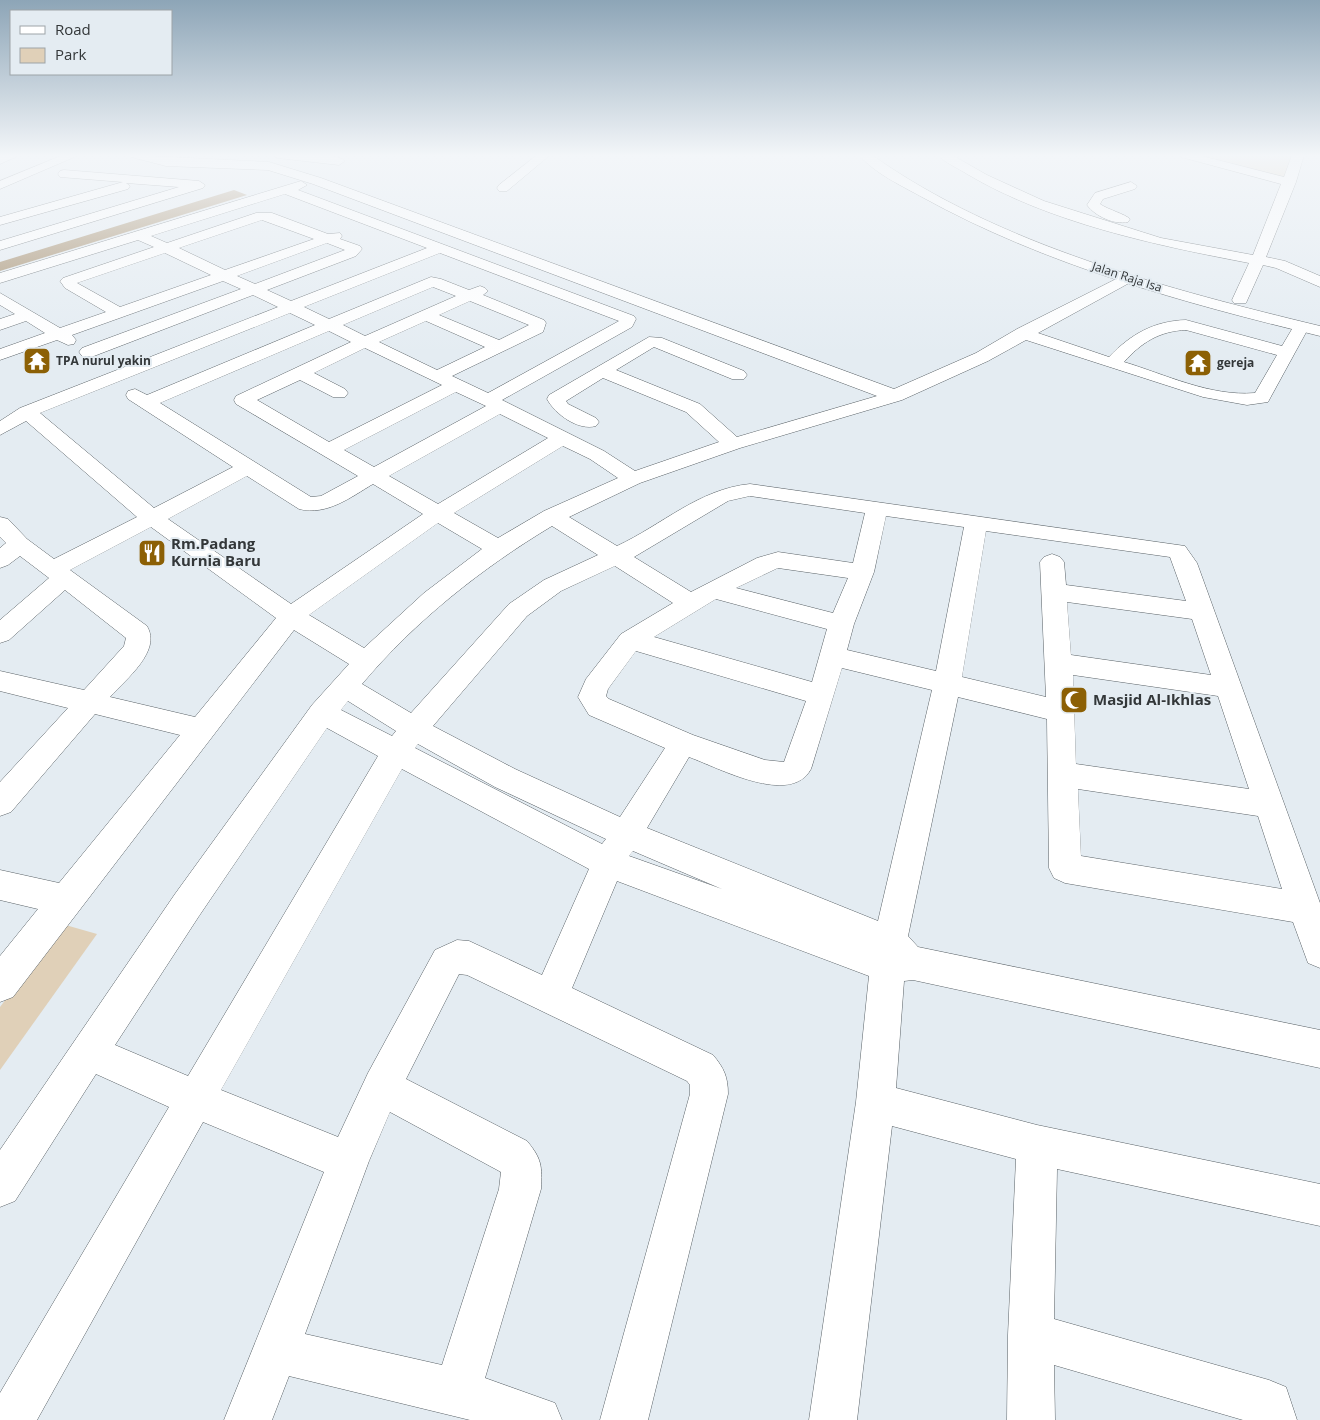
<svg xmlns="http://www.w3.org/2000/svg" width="1320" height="1420" viewBox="0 0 1320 1420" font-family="'Open Sans',sans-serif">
<rect width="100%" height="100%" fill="#e4ecf2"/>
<g fill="#e0d0b8">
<path d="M 1182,155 L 1298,155 L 1290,182 Z"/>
<path d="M 62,924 L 97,934 L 0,1070 L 0,1007 Z"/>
</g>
<path fill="#a58f6e" d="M 234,190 L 247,195 L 0,271 L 0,262 Z"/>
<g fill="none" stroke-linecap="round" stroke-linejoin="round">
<defs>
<g id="minor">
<path d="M 4,155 L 20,155 L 0,164 L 0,156 Z"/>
<path d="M 63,155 L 79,155 L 0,189 L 0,181 Z"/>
<path d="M 129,155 L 269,162 L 321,178 L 894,389 L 976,353 L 1017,329 L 1126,274 L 1134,279 L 1131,282 L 1038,333 L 1109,357 C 1131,334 1154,321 1186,320 L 1282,346 L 1295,324 L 1307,324 L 1309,327 L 1268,402 L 1247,405 L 1203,397 L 1026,340 L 988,361 L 902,400 L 740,448 L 640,483 L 569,517 L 617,546 C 662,525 699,489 750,484 L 1185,546 L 1197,563 L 1320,903 L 1320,968 L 1308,963 L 1293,922 L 1065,883 L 1054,878 L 1049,868 L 1047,719 L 958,697 L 908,936 L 918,947 L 1320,1030 L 1320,1068 L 913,980 L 904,981 L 896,1088 L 1037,1125 L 1320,1184 L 1320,1226 L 1057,1169 L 1054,1319 L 1269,1380 L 1286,1387 L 1297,1420 L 1243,1420 L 1054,1365 L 1055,1420 L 1007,1420 L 1008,1335 L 1016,1159 L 892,1126 L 857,1420 L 809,1420 L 856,1102 L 869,976 L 617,881 L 572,988 L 713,1055 C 724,1068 728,1077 728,1094 L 648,1420 L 600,1420 L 690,1094 L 690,1085 L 687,1081 L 467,975 L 459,974 L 406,1079 L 527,1141 C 542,1159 542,1166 541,1189 L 485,1378 L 555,1403 L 562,1420 L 470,1420 L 289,1376 L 272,1420 L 224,1420 L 324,1172 L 203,1122 L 37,1420 L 0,1420 L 0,1393 L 169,1107 L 96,1074 L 15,1201 L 0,1207 L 0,1150 L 175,894 L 312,705 L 349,664 L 294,630 L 13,997 L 0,1002 L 0,956 L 38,909 L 0,900 L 0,870 L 59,883 L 180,735 L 95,714 L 11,812 L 0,816 L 0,782 L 68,708 L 0,691 L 0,671 L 84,690 L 124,646 L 126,638 L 65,590 L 9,640 L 0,643 L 0,620 L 49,578 L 20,556 L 8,565 L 0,568 L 0,548 L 6,543 L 0,537 L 0,517 L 8,519 L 27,539 L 54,559 L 137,517 L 26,421 L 0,435 L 0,421 L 20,408 L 278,307 L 253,295 L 94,356 L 82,356 L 79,352 L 82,348 L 241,289 L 223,281 L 72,335 L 76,340 L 74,344 L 68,345 L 57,340 L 0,360 L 0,349 L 45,333 L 26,321 L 0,330 L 0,319 L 15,314 L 0,305 L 0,293 L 60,328 L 106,312 L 65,288 L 60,281 L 63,278 L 154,247 L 138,240 L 0,283 L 0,273 L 301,181 L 307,185 L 298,190 L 634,316 L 636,319 L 632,327 L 502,400 L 604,451 L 635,471 L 719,442 L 686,412 L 603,378 L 566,401 L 568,404 L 596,418 L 599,422 L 596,426 C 578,431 555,414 547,399 L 549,395 L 649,337 L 662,338 L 744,371 L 747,375 L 744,379 L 732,379 L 654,347 L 616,370 L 700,404 L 737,437 L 877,396 L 313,184 L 268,170 L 166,166 L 131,157 ZM 285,194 L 427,248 L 291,301 L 267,290 L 356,256 L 362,249 L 360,246 L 340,239 L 342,236 L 340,233 L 328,234 L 272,213 L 256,213 L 167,243 L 151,236 ZM 262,220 L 314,239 L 225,270 L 179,248 ZM 327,243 L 345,250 L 255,284 L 237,276 ZM 165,253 L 211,275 L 120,307 L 77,283 ZM 440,253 L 619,321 L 488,393 L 452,376 L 543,332 L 546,323 L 544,320 L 483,295 L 488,291 L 485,288 L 480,286 L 469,290 L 441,279 L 431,277 L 329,319 L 304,307 ZM 433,287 L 456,296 L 365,336 L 343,325 ZM 470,301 L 529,325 L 499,340 L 439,315 ZM 290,313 L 315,325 L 147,395 L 135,389 L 128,391 L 126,395 L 128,399 L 233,467 L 154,508 L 40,413 ZM 426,321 L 485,347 L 437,370 L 379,342 ZM 1186,330 L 1277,355 L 1255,393 C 1211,397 1164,374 1124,362 C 1141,343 1159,331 1186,330 ZM 329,331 L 351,342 L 236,396 L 234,400 L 236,404 L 358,476 L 321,496 L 311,497 L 160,403 ZM 365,348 L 442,385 L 329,442 L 257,400 L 300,380 L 333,397 L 345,397 L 348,393 L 345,389 L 314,373 ZM 456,392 L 486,406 L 374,467 L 344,450 ZM 500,414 L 548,438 L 438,504 L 389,476 ZM 563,446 L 590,459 L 618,478 L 544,511 L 498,538 L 454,513 ZM 247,476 L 299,509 C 327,516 351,497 373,484 L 423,514 L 291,604 L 168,519 ZM 750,496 L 865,513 L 853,563 L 778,552 L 757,558 L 691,592 L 634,557 L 728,501 ZM 886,516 L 964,527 L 936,671 L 847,650 L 854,624 L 874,572 ZM 438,523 L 482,549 L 424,593 L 364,648 L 309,615 ZM 552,526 L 598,555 L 544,580 L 509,604 L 411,713 L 362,684 C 415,621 482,568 552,526 ZM 151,527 L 276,618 L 195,717 L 110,697 C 126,679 162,651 147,626 L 70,570 ZM 986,531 L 1170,557 L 1186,601 L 1066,585 L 1064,562 L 1060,557 L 1052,554 L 1044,557 L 1040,562 L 1046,697 L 962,677 ZM 615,566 L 673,603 L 621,634 L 586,679 L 578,697 L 589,715 L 665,748 L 620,817 L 515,769 L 433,726 L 527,616 L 561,591 ZM 778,568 L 848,578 L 833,613 L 736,588 ZM 716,599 L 827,629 L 812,682 L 654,637 ZM 1067,602 L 1192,619 L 1211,675 L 1071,655 ZM 636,651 L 806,701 L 784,762 L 765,760 L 693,735 L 609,699 L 606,696 L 608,689 ZM 842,668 L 932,690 L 878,921 L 647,828 L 689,757 C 719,768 791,807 811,769 ZM 1073,675 L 1218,696 L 1249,789 L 1076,764 ZM 348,701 L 396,731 L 392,736 L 341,710 ZM 327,728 L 378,756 L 188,1076 L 115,1045 L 199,916 ZM 418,744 L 495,787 L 606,839 L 602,844 L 415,748 ZM 402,769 L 589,869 L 542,975 L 469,941 L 457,940 L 435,950 L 368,1073 L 338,1137 L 221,1090 ZM 1078,789 L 1258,816 L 1282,889 L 1081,856 ZM 633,851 L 722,889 L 629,856 ZM 390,1112 L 501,1172 L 499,1189 L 442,1365 L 305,1334 L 369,1161 Z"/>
<path d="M 272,155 C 286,154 335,152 345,161 L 339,165 L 278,158 Z"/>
<path d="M 537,155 L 550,155 L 507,191 L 499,191 L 497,188 L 499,185 Z"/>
<path d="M 938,155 L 952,155 L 987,175 L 1044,201 L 1161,238 L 1253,255 L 1281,184 L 1181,157 L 1179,155 L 1198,155 L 1284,177 L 1292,155 L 1304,155 L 1296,182 L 1266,257 L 1285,261 L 1320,276 L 1320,287 L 1276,268 L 1263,265 L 1246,303 L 1234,303 L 1232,300 L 1249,263 C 1155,245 1050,223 967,174 C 958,168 945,163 938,155 Z"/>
<path d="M 64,170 L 199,181 L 205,185 L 203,188 L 0,250 L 0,241 L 179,187 L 126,183 L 130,186 L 128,189 L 0,225 L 0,217 L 123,182 L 60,177 L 58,174 L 60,171 Z"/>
<path d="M 1131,182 L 1137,186 L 1135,189 L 1103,199 L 1100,204 C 1109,210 1125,214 1130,219 L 1128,222 C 1114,225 1095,216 1087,205 L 1095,193 Z"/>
</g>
<path id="major" d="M 859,155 L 872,155 C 998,245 1171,290 1320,326 L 1320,336 C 1184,303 1045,265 922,197 C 902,186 874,173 859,155 Z"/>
</defs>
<use href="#minor" stroke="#5a6267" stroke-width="1"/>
<use href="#major" stroke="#5a6267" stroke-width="1"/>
<use href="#minor" fill="#fff" fill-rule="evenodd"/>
<use href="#major" fill="#fff" fill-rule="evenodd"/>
</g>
<linearGradient id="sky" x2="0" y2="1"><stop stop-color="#8da5b7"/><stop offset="0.44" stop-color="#f3f6f9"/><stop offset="1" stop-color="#f3f6f9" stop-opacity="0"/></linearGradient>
<rect width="1320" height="354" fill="url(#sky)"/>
<defs>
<symbol id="temple-square" viewBox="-11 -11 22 22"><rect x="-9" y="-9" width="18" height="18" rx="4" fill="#8c6005" stroke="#e4ecf2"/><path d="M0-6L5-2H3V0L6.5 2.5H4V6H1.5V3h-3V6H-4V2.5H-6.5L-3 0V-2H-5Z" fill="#fff"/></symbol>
<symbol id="restaurant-square" viewBox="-11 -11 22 22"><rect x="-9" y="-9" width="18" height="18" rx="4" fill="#8c6005" stroke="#e4ecf2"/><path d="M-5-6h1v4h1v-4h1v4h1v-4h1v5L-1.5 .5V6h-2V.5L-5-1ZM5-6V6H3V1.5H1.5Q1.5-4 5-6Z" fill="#fff"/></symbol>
<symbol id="mosque-square" viewBox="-11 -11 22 22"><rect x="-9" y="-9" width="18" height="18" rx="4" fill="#8c6005" stroke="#e4ecf2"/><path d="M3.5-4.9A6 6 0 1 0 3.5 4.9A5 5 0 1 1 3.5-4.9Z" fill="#fff"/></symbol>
</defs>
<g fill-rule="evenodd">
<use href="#temple-square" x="21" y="345" width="32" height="32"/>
<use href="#temple-square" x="1182" y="347" width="32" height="32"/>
<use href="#restaurant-square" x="136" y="537" width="32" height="32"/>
<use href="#mosque-square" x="1058" y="684" width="32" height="32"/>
</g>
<g text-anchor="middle" stroke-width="4" stroke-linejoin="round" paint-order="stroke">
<g font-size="12" fill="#333739" stroke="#e4ecf2">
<text transform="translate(1127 277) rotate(18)" y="4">Jalan Raja Isa</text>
</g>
<g font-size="12" font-weight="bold" fill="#333739" stroke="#e4ecf2" text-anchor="start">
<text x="56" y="365">TPA nurul yakin</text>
<text x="1217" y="367">gereja</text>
</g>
<g font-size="15" font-weight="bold" fill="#333739" stroke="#e4ecf2" text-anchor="start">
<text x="171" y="549">Rm.Padang<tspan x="171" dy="17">Kurnia Baru</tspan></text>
<text x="1093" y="705">Masjid Al-Ikhlas</text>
</g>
</g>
<rect x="10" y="10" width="162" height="65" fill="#e4ecf2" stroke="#9da4a8"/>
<rect x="20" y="26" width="25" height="8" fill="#ffffff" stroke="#9da4a8"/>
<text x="55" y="35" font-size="15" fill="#333739">Road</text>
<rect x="20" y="48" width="25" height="15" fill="#e0d0b8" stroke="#9da4a8"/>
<text x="55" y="60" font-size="15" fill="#333739">Park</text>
</svg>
